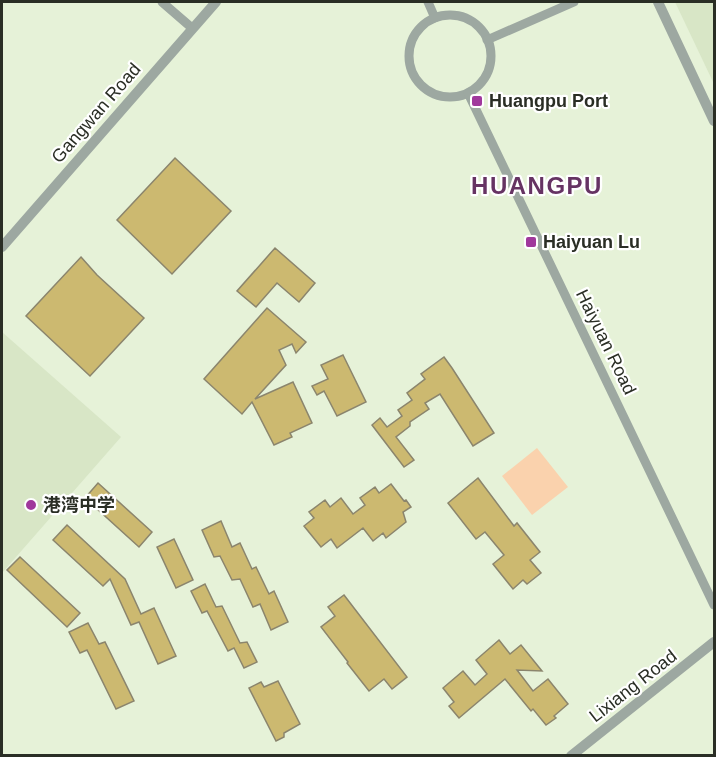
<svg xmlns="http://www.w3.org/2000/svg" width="716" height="757" viewBox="0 0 716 757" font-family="Helvetica,'Noto Sans SC',sans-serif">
<rect width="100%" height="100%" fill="#e6f2d8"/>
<g fill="#d8e6c6">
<path d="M 675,2 L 714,2 L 714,84 Z"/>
<path d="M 2,332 L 121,437 L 2,573 Z"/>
</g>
<path fill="#fad2ad" d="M 537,448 L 568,487 L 532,515 L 502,476 Z"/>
<g fill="#ccb970" stroke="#8b856d" stroke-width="1.5">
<path d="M 175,158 L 231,211 L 172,274 L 117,220 Z"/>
<path d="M 275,248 L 315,283 L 299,302 L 277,283 L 256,307 L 237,291 Z"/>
<path d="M 81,257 L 97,275 L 144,318 L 90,376 L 26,316 Z"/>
<path d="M 267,308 L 306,342 L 296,353 L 292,344 L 279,350 L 286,365 L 255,399 L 293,382 L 312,423 L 290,433 L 292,437 L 274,445 L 252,402 L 242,414 L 204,379 Z"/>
<path d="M 343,355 L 366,402 L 337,416 L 324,391 L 317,395 L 312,386 L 328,379 L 321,365 Z"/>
<path d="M 444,357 L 452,368 L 494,433 L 473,446 L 440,394 L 425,403 L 429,409 L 410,422 L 410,426 L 396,437 L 414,460 L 404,467 L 372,425 L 380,418 L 387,427 L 402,416 L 398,410 L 412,400 L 407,393 L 425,379 L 421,374 Z"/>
<path d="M 478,478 L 514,526 L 517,523 L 540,552 L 530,560 L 541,573 L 527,584 L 523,580 L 513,589 L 493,564 L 504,555 L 485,532 L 476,539 L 448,503 Z"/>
<path d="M 98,483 L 152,532 L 139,547 L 85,498 Z"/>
<path d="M 391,484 L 404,501 L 406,500 L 411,507 L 403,512 L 406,522 L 386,538 L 383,533 L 373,541 L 363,528 L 337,548 L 331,539 L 321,547 L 304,526 L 314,518 L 309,512 L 325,500 L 330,507 L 341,498 L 353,514 L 365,505 L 360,498 L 375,487 L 379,493 Z"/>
<path d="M 221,521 L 232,547 L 240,543 L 252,569 L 256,567 L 269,594 L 274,591 L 288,622 L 271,630 L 260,604 L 253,607 L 240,579 L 232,580 L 220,556 L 214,557 L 202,530 Z"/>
<path d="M 67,525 L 125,579 L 141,614 L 154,608 L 176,656 L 158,664 L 139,622 L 131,625 L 110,579 L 103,586 L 53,540 Z"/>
<path d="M 174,539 L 193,580 L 176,588 L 157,547 Z"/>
<path d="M 20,557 L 80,613 L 67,627 L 7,570 Z"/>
<path d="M 205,584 L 216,607 L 222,606 L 240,643 L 247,642 L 257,662 L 244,668 L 234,648 L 228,651 L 207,611 L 202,613 L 191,591 Z"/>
<path d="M 344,595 L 407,677 L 392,689 L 384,679 L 369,691 L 347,663 L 348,662 L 321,627 L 335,616 L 328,607 Z"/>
<path d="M 88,623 L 99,644 L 105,642 L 134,701 L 116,709 L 87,650 L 80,653 L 69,632 Z"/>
<path d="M 499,640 L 510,654 L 521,645 L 542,671 L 517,670 L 533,691 L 548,679 L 568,704 L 554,716 L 556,718 L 546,725 L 533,709 L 531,711 L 505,679 L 459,718 L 449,706 L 454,702 L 443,688 L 463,671 L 475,685 L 487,674 L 476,660 Z"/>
<path d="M 278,681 L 300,724 L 284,733 L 284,737 L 276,741 L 249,688 L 261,682 L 264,687 Z"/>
</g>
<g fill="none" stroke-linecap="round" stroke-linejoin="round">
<g stroke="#9da8a1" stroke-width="9">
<path d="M 162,2 L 192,28"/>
<path d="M 428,2 L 435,18"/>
<circle cx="450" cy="56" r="41"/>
<path d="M 487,40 L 574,2"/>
<path d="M 468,93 L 714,605"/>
</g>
<g stroke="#9da8a1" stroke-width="10">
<path d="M 658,2 L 714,121"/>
<path d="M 2,247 L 216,2"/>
<path d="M 571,756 L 714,642"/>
</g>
</g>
<g fill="#a0389c" stroke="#fff" stroke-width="2">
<rect x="471" y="95" width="12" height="12" rx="3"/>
<rect x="525" y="236" width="12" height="12" rx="3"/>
<circle cx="31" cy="505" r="6"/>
</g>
<g text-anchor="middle" stroke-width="4.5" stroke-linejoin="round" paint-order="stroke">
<g font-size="18" font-weight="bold" fill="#2a2e25" stroke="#fff" text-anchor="start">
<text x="489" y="107">Huangpu Port</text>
<text x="543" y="248">Haiyuan Lu</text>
<text x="43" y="511">港湾中学</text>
</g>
<g font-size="18" fill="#2a2e25" stroke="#fff">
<text transform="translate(96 113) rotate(-49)" y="6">Gangwan Road</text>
<text transform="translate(606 342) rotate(64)" y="6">Haiyuan Road</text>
<text transform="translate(633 686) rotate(-38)" y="6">Lixiang Road</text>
</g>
<g font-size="24" font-weight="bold" letter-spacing="1.5" fill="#663363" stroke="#fff">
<text x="537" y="194">HUANGPU</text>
</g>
</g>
<rect width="716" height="757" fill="none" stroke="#2a2e25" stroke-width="6"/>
</svg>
